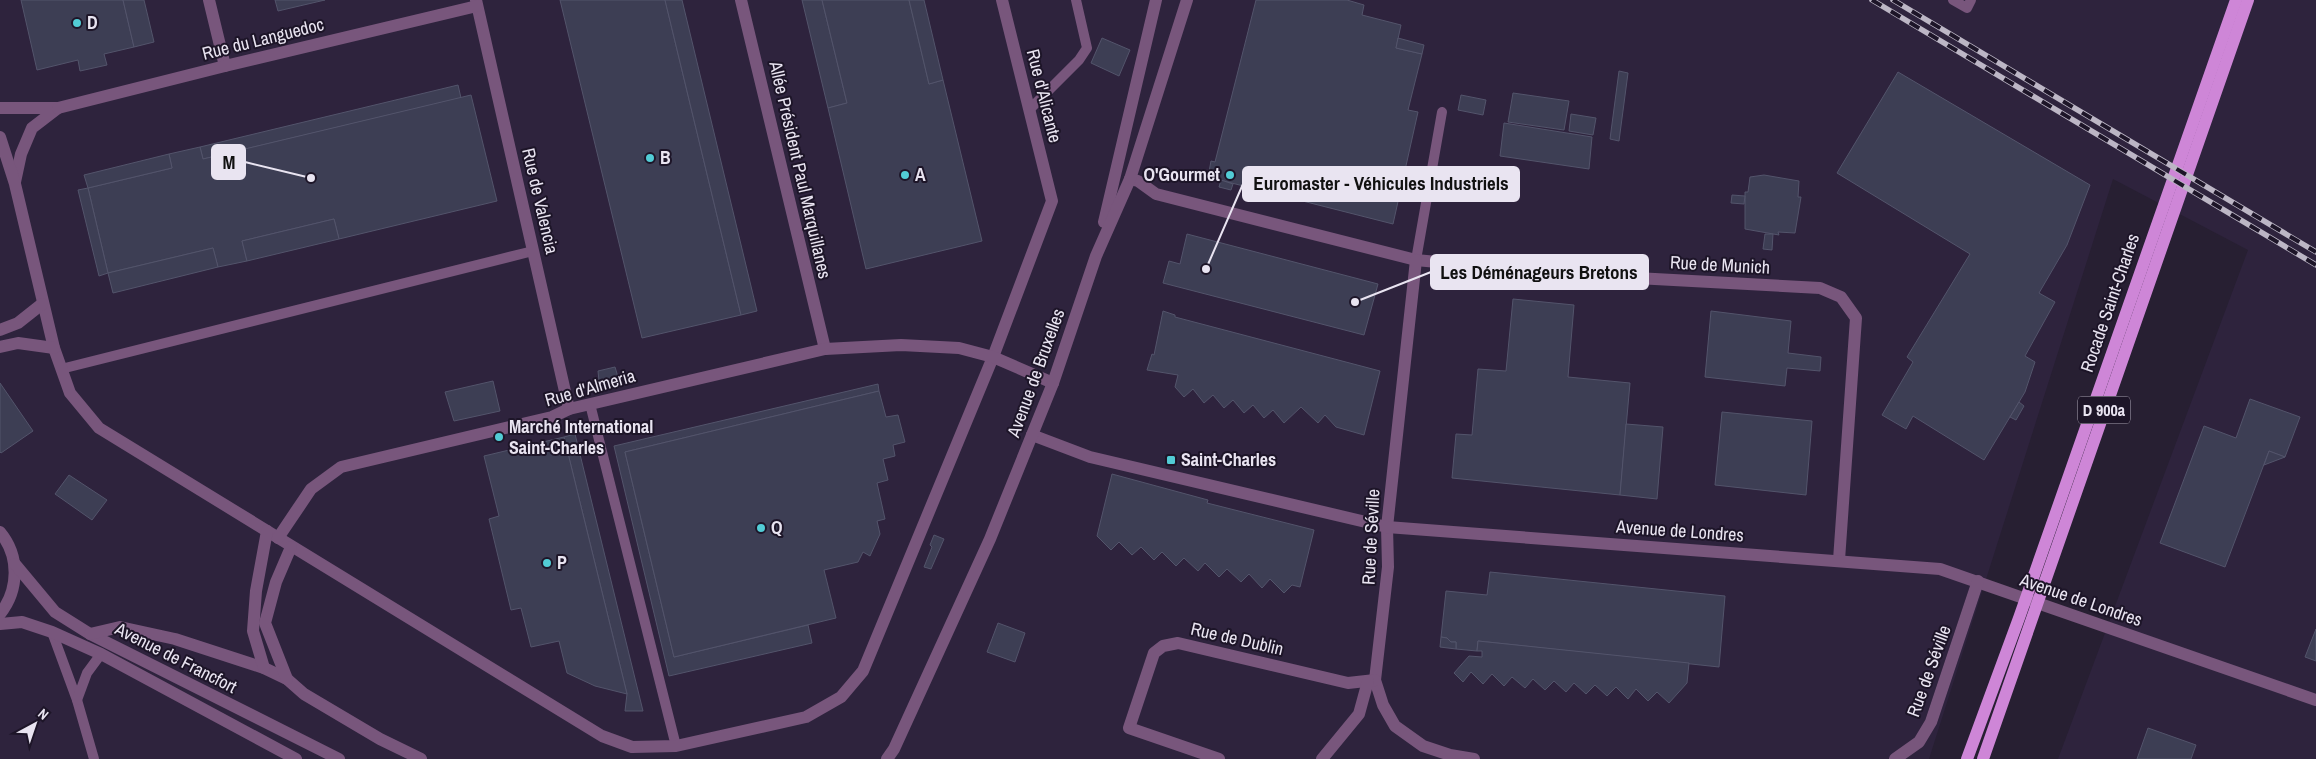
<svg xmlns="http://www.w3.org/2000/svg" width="2316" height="759" viewBox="0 0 2316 759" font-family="'Archivo Narrow',sans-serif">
<rect width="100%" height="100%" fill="#271f32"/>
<path fill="#2e233d" d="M 0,0 L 2316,0 L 2316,759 L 2058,759 L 2248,250 L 2113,179 L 1929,759 L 0,759 Z"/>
<g fill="#3d3e54" stroke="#53546b">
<path d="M 21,0 L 123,0 L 134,47 L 104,54 L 107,65 L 80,71 L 78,60 L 37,70 Z"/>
<path d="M 123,0 L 144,0 L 154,42 L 134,47 Z"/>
<path d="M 275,0 L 325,0 L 278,11 Z"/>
<path d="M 560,0 L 665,0 L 741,315 L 642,338 Z"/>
<path d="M 665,0 L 682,0 L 757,311 L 741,315 Z"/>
<path d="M 802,0 L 822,0 L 847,103 L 828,108 Z"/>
<path d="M 822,0 L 909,0 L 929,84 L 943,80 L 982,241 L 866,269 L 828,108 L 847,103 Z"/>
<path d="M 909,0 L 924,0 L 943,80 L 929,84 Z"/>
<path d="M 1256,0 L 1347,0 L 1364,5 L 1362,15 L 1401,25 L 1396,48 L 1422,54 L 1408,110 L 1418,112 L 1393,224 L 1208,177 L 1211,161 L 1215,162 Z"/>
<path d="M 1102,38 L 1130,50 L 1119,76 L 1091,63 Z"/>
<path d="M 1398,38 L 1424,45 L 1422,54 L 1396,48 Z"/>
<path d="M 1619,71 L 1628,73 L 1619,141 L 1610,139 Z"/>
<path d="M 1898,72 L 2090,185 L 2067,245 L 2039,293 L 2055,302 L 2025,356 L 2035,362 L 2025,392 L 1984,460 L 1913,416 L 1906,429 L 1882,415 L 1913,362 L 1907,357 L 1970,254 L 1837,173 Z"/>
<path d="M 458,85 L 461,98 L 203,159 L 200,147 Z"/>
<path d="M 1513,93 L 1569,101 L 1564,130 L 1508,122 Z"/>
<path d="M 471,95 L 497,201 L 339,239 L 334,219 L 242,241 L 247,261 L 218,267 L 213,248 L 108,273 L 88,188 L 172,168 L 169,154 L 200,147 L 203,159 Z"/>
<path d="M 1461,95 L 1486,100 L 1483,115 L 1458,110 Z"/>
<path d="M 1571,114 L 1596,118 L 1593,135 L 1569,131 Z"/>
<path d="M 1504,123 L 1592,137 L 1589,169 L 1500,156 Z"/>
<path d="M 169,154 L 172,168 L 88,188 L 84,175 Z"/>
<path d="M 1764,175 L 1799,181 L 1798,197 L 1801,197 L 1795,233 L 1778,232 L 1779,235 L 1745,229 L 1745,192 L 1748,192 L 1750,177 Z"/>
<path d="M 1221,180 L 1233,184 L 1231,190 L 1219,187 Z"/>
<path d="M 88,188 L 108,273 L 99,276 L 78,190 Z"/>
<path d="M 1732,195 L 1745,196 L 1744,204 L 1731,203 Z"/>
<path d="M 334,219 L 339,239 L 247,261 L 242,241 Z"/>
<path d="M 1187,234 L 1378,284 L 1364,335 L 1163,283 L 1169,261 L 1180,264 Z"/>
<path d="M 1765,234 L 1773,234 L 1772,250 L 1763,249 Z"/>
<path d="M 213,248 L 218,267 L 113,293 L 108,273 Z"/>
<path d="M 1513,299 L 1574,305 L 1568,377 L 1630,383 L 1620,495 L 1452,478 L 1456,434 L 1472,435 L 1478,369 L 1506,371 Z"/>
<path d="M 1163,311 L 1175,315 L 1175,317 L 1380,371 L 1364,435 L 1336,427 L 1325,415 L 1318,423 L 1301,407 L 1284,423 L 1273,410 L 1264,418 L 1253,405 L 1244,413 L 1233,400 L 1224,408 L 1213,395 L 1204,403 L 1193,389 L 1184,397 L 1175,387 L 1178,375 L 1147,370 L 1152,354 L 1154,355 Z"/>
<path d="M 1711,311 L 1791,321 L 1788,353 L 1821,357 L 1820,371 L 1787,368 L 1785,386 L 1705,377 Z"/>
<path d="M 615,367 L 618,377 L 599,381 L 598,371 Z"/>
<path d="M 493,381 L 500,411 L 454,421 L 445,392 Z"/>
<path d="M 0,383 L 33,431 L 1,453 L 0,452 Z"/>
<path d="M 878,384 L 879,391 L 625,452 L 674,657 L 808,625 L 812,643 L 669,676 L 614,446 Z"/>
<path d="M 879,391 L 886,417 L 898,415 L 905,442 L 893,445 L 895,456 L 883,459 L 888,480 L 877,483 L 885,519 L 877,521 L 880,534 L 870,556 L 863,552 L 858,562 L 824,570 L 836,618 L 674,657 L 625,452 Z"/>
<path d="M 2250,399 L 2300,417 L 2285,457 L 2269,451 L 2225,567 L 2160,543 L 2204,426 L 2236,438 Z"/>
<path d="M 2019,402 L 2024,406 L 2016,420 L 2010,417 Z"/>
<path d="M 1722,412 L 1812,421 L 1806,495 L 1715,485 Z"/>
<path d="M 1626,424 L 1663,427 L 1657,499 L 1620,495 Z"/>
<path d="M 575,434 L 643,711 L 625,711 L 627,694 L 564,437 Z"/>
<path d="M 564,437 L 627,694 L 595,686 L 567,673 L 559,641 L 531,647 L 521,608 L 511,610 L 489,519 L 499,516 L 484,456 Z"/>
<path d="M 2269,451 L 2285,457 L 2264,465 Z"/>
<path d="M 1112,474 L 1208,500 L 1207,503 L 1314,530 L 1300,587 L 1292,585 L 1284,593 L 1270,579 L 1262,588 L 1249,574 L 1241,582 L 1227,569 L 1219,577 L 1205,563 L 1198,571 L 1184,558 L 1176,566 L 1162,552 L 1154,560 L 1141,547 L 1132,555 L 1119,542 L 1111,550 L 1097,536 Z"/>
<path d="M 69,475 L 107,500 L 92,520 L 55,494 Z"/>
<path d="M 934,535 L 944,539 L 931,569 L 924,567 L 932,547 L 930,545 Z"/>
<path d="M 1490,572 L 1725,596 L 1719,667 L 1478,641 L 1477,651 L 1456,649 L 1456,642 L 1451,642 L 1447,638 L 1441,637 L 1446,591 L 1487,595 Z"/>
<path d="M 998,623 L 1025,633 L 1015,662 L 987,652 Z"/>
<path d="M 2316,629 L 2316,661 L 2305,657 Z"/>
<path d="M 1441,637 L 1447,638 L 1451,642 L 1456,642 L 1456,649 L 1440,647 Z"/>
<path d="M 1478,641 L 1689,663 L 1687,683 L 1669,703 L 1657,692 L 1648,701 L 1636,689 L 1628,699 L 1616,687 L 1607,696 L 1595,685 L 1586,694 L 1574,683 L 1566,692 L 1554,681 L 1545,690 L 1533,679 L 1525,688 L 1512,677 L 1504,686 L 1492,674 L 1483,684 L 1471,672 L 1463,682 L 1454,673 L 1469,656 L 1482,657 L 1482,651 L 1477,651 Z"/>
<path d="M 2148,728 L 2196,745 L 2191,759 L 2137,759 Z"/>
</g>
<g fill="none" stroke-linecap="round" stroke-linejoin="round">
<g stroke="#78567c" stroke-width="10">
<path d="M 1953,0 L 1967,8 L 1971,0"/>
<path d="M 1029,110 L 1079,60 L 1087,48 L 1076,0"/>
<path d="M 1416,260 L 1442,112"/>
<path d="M 61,369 L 533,251"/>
<path d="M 590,404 L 676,746"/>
<path d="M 52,632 L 77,700 L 94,759"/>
<path d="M 77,700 L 87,673 L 101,654"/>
</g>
<g stroke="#78567c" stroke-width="12">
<path d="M 209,0 L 225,66"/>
<path d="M 476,0 L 569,409"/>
<path d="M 741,0 L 825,349"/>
<path d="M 0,108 L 58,108 L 32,128 L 21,154 L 15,182"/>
<path d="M 58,108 L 225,66 L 477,6"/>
<path d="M 0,137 L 15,184 L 54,348 L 70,393 L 99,428 L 602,736 L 632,747 L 676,746 L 806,717 L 841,697 L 863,671 L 993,357 L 1052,201 L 1002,0"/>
<path d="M 1130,179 L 1138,181 L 1156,194 L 1416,260 L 1562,274 L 1820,288 L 1841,297 L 1856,318 L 1839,560"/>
<path d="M 1104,222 L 1156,0"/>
<path d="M 1416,260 L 1387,527 L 1388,567 L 1375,680 L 1383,705 L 1395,726 L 1423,746 L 1450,755 L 1474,759"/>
<path d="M 0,330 L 18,323 L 42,304"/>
<path d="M 0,347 L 18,343 L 54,348"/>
<path d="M 1032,435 L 1090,457 L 1387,527 L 1940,569 L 2316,700"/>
<path d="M 0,532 C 20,556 19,590 0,614"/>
<path d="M 278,538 L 311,489 L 341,467 L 552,417 L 569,409 L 825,349 L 901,345 L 959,348 L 993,357 L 1053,383"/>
<path d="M 15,564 L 55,612 L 90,634 L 339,759"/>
<path d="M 0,624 L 22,622 L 52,632 L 101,654 L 296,759"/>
<path d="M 90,634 L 120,627 L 175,639 L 264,668 L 287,679 L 304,694 L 380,739 L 421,759"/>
<path d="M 264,668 L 253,631 L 256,591 L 267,531"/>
<path d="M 287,679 L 265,623 L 276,582 L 291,547"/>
<path d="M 887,759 L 894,749 L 990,539 L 1053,383 L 1096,256 L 1130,179 L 1187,0"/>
<path d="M 1219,759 L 1129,728 L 1154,653 L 1163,646 L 1178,643 L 1348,683 L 1375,680"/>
<path d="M 1322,759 L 1359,714 L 1368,681"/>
<path d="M 1895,759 L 1919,742 L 1931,722 L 1978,581"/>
</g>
<g stroke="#ce86d7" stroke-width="12">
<path d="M 1967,759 L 2019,618 L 2236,0"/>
<path d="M 1983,759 L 2248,0"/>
</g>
<defs>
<g id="rail">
<path d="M 1872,0 L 2316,265"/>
<path d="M 1893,0 L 2316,252"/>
</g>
</defs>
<use href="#rail" stroke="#bcb6c5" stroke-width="5.5"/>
<use href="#rail" stroke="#1d1528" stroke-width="4" stroke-dasharray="11" stroke-linecap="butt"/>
</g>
<g fill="#52ccd5" stroke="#1d1528" stroke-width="2">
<circle cx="77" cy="23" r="5"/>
<circle cx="650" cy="158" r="5"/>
<circle cx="905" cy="175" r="5"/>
<circle cx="1230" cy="175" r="5"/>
<circle cx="499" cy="437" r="5"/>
<rect x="1166" y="455" width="10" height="10" rx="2.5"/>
<circle cx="761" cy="528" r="5"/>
<circle cx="547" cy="563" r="5"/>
</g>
<g text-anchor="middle" stroke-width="4" stroke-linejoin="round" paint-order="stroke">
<rect fill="#1d1528" stroke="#aca6b5" stroke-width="1" x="2078" y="396.5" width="52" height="27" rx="4"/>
<g font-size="16" font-weight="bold" fill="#e9e4f1">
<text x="2104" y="416">D 900a</text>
</g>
<g font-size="18" font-weight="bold" fill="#e9e4f1" stroke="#1d1528" text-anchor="start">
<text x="87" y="29">D</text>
<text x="660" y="164">B</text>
<text x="915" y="181">A</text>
<text x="1220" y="181" text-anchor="end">O'Gourmet</text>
<text x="509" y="433">Marché International<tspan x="509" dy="21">Saint-Charles</tspan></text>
<text x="1181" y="466">Saint-Charles</text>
<text x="771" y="534">Q</text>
<text x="557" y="569">P</text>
</g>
<g font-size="18" fill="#e9e4f1" stroke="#1d1528">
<text transform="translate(263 39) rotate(-14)" y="6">Rue du Languedoc</text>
<text transform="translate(1044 96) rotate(76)" y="6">Rue d'Alicante</text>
<text transform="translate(800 170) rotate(77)" y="6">Allée Président Paul Marquillanes</text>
<text transform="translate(540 201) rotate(77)" y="6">Rue de Valencia</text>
<text transform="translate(1720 265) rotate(3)" y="6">Rue de Munich</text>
<text transform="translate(2110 303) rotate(-71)" y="6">Rocade Saint-Charles</text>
<text transform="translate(1036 373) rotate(-70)" y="6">Avenue de Bruxelles</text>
<text transform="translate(590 388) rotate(-16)" y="6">Rue d'Almeria</text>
<text transform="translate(1680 531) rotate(4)" y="6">Avenue de Londres</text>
<text transform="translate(1371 537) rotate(-87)" y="6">Rue de Séville</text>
<text transform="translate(2081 600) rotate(19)" y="6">Avenue de Londres</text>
<text transform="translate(1237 639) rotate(13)" y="6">Rue de Dublin</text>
<text transform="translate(176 658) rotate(27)" y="6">Avenue de Francfort</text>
<text transform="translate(1929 671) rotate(-70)" y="6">Rue de Séville</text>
</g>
</g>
<path fill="none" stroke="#e9e4f1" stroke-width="2" d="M311 178L245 162M1206 269L1243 184M1355 302L1431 272"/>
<g fill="#e9e4f1" stroke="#1d1528" stroke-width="2">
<circle cx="311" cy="178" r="5"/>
<circle cx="1206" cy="269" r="5"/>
<circle cx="1355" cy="302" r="5"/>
</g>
<g fill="#e9e4f1" stroke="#e9e4f1" stroke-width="2">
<rect x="212" y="145" width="33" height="34" rx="5"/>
<rect x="1243" y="167" width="276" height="34" rx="5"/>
<rect x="1431" y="255" width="217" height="34" rx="5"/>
</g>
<g font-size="19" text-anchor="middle" font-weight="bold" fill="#111">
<text x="229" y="169">M</text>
<text x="1381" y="190">Euromaster - Véhicules Industriels</text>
<text x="1539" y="279">Les Déménageurs Bretons</text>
</g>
<g transform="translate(35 724) rotate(40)" stroke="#1d1528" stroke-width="4" paint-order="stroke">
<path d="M0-4L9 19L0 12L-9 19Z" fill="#e9e4f1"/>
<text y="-8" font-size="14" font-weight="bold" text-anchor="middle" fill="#e9e4f1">N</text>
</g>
</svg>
